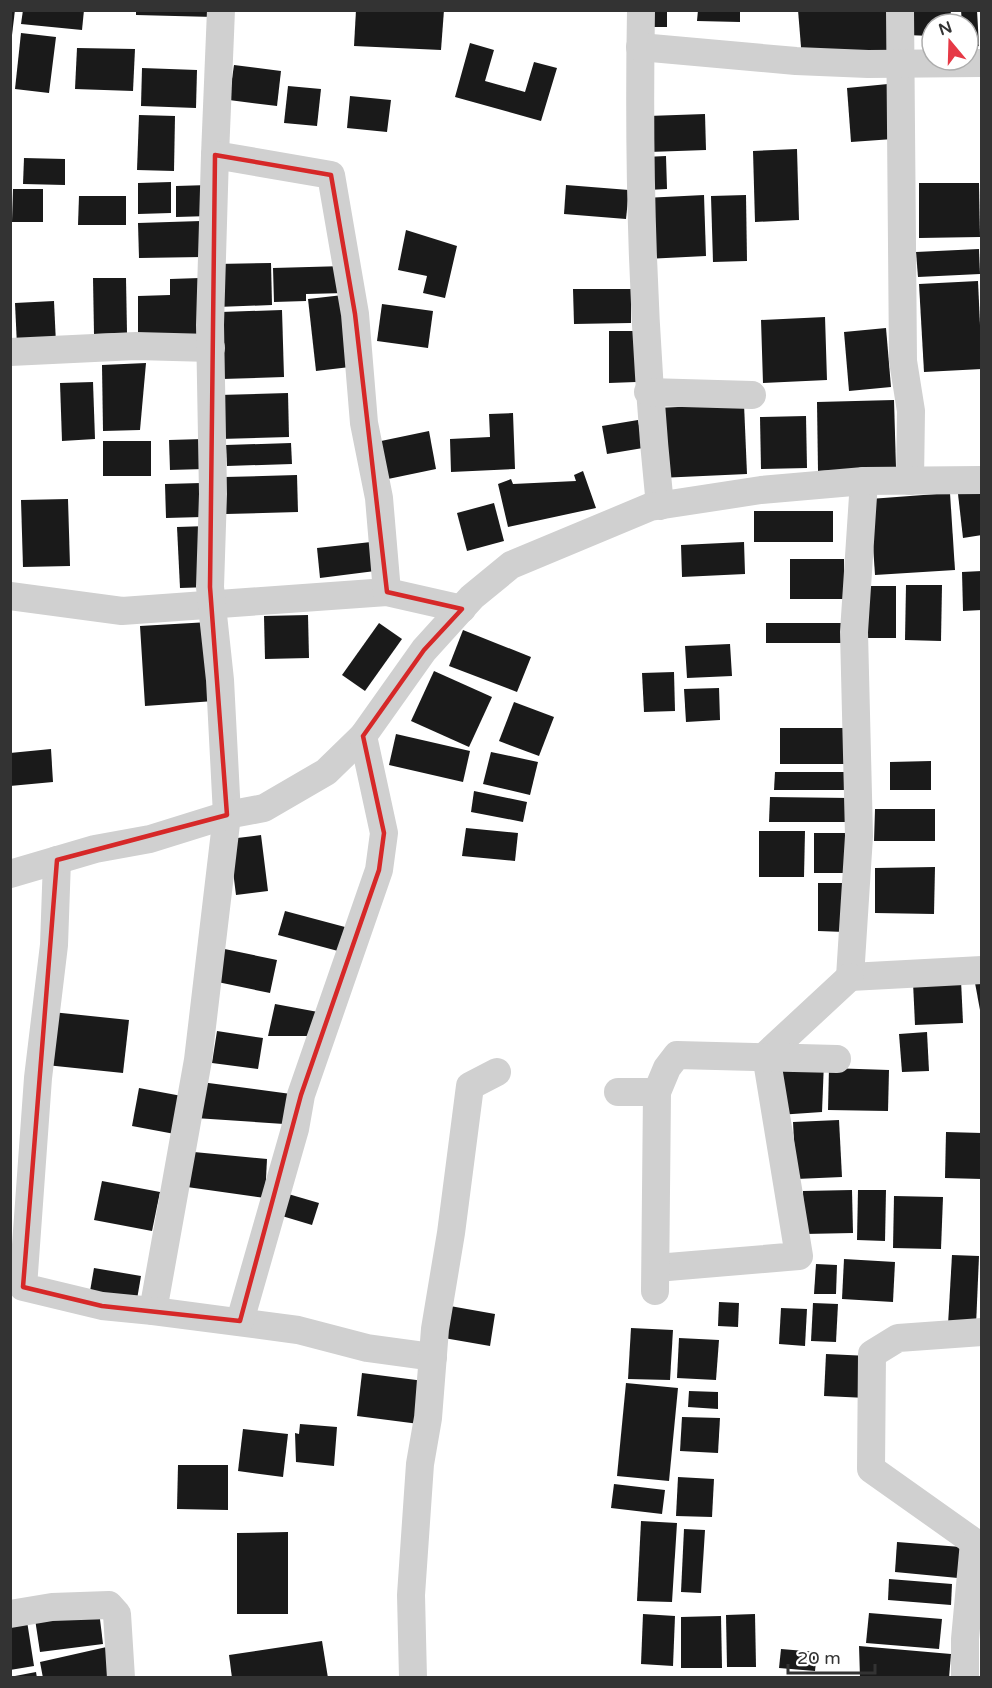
<svg xmlns="http://www.w3.org/2000/svg" width="992" height="1688" viewBox="0 0 992 1688" font-family="'Varela Round',sans-serif">
<rect width="100%" height="100%" fill="#fff"/>
<g fill="#1a1a1a">
<path d="M 10,10 L 15,10 L 12,35 L 10,34 Z"/>
<path d="M 23,10 L 84,10 L 82,30 L 21,24 Z"/>
<path d="M 136,10 L 214,10 L 214,17 L 136,15 Z"/>
<path d="M 356,10 L 444,10 L 441,50 L 354,46 Z"/>
<rect x="647" y="10" width="20" height="17"/>
<path d="M 698,10 L 740,10 L 740,22 L 697,21 Z"/>
<path d="M 798,10 L 892,10 L 895,51 L 802,59 Z"/>
<path d="M 908,10 L 951,10 L 950,24 L 932,24 L 932,36 L 906,35 Z"/>
<path d="M 961,10 L 977,10 L 979,46 L 968,47 L 968,24 L 962,24 Z"/>
<path d="M 21,33 L 56,37 L 49,93 L 15,89 Z"/>
<path d="M 470,43 L 494,50 L 485,81 L 525,92 L 534,62 L 557,68 L 541,121 L 455,97 Z"/>
<path d="M 77,48 L 135,49 L 133,91 L 75,89 Z"/>
<path d="M 234,65 L 281,71 L 277,106 L 229,100 Z"/>
<path d="M 142,68 L 197,70 L 196,108 L 141,106 Z"/>
<path d="M 888,84 L 893,139 L 851,142 L 847,88 Z"/>
<path d="M 288,86 L 321,89 L 317,126 L 284,123 Z"/>
<path d="M 350,96 L 391,100 L 387,132 L 347,128 Z"/>
<path d="M 705,114 L 706,150 L 649,152 L 648,116 Z"/>
<path d="M 139,115 L 175,116 L 174,171 L 137,170 Z"/>
<path d="M 797,149 L 799,220 L 755,222 L 753,151 Z"/>
<path d="M 666,156 L 667,189 L 647,190 L 645,157 Z"/>
<path d="M 24,158 L 65,159 L 65,185 L 23,184 Z"/>
<path d="M 171,182 L 171,213 L 138,214 L 138,183 Z"/>
<path d="M 919,183 L 979,183 L 980,237 L 919,238 Z"/>
<path d="M 209,185 L 210,216 L 176,217 L 176,186 Z"/>
<path d="M 566,185 L 629,190 L 626,219 L 564,214 Z"/>
<path d="M 13,189 L 43,189 L 43,222 L 12,222 Z"/>
<path d="M 704,195 L 706,256 L 646,259 L 644,198 Z"/>
<path d="M 746,195 L 747,261 L 713,262 L 711,196 Z"/>
<path d="M 79,196 L 126,196 L 126,225 L 78,225 Z"/>
<path d="M 201,221 L 202,257 L 139,258 L 138,223 Z"/>
<path d="M 406,230 L 457,246 L 445,298 L 423,293 L 427,276 L 398,270 Z"/>
<path d="M 979,249 L 980,274 L 918,277 L 916,252 Z"/>
<path d="M 271,263 L 272,305 L 217,307 L 216,264 Z"/>
<path d="M 345,266 L 346,293 L 306,294 L 306,301 L 274,302 L 273,268 Z"/>
<path d="M 93,278 L 126,278 L 127,333 L 94,334 Z"/>
<path d="M 200,278 L 201,335 L 138,336 L 138,296 L 170,295 L 170,279 Z"/>
<path d="M 978,281 L 982,369 L 924,372 L 919,284 Z"/>
<path d="M 573,289 L 631,289 L 631,323 L 574,324 Z"/>
<path d="M 343,295 L 350,367 L 316,371 L 308,299 Z"/>
<path d="M 54,301 L 56,344 L 17,346 L 15,303 Z"/>
<path d="M 382,304 L 433,311 L 428,348 L 377,341 Z"/>
<path d="M 282,310 L 284,377 L 222,379 L 221,312 Z"/>
<path d="M 825,317 L 827,380 L 763,383 L 761,320 Z"/>
<path d="M 886,328 L 891,387 L 849,391 L 844,332 Z"/>
<path d="M 609,331 L 636,331 L 636,382 L 609,383 Z"/>
<path d="M 146,363 L 140,430 L 103,431 L 102,365 Z"/>
<path d="M 93,382 L 95,439 L 62,441 L 60,383 Z"/>
<path d="M 288,393 L 289,437 L 220,439 L 219,395 Z"/>
<path d="M 894,400 L 896,468 L 818,471 L 817,402 Z"/>
<path d="M 744,404 L 747,474 L 659,478 L 656,408 Z"/>
<path d="M 513,413 L 515,469 L 451,472 L 450,439 L 490,437 L 489,414 Z"/>
<path d="M 806,416 L 807,468 L 761,469 L 760,417 Z"/>
<path d="M 638,420 L 643,448 L 607,454 L 602,426 Z"/>
<path d="M 429,431 L 436,469 L 388,479 L 381,441 Z"/>
<path d="M 203,439 L 204,469 L 170,470 L 169,440 Z"/>
<rect x="103" y="441" width="48" height="35"/>
<path d="M 291,443 L 292,464 L 227,466 L 226,445 Z"/>
<path d="M 583,471 L 596,508 L 508,527 L 498,484 L 511,479 L 513,484 L 576,481 L 574,475 Z"/>
<path d="M 297,475 L 298,512 L 226,514 L 225,477 Z"/>
<path d="M 201,483 L 202,517 L 166,518 L 165,484 Z"/>
<path d="M 982,491 L 982,535 L 963,538 L 958,494 Z"/>
<path d="M 950,493 L 955,570 L 875,575 L 870,499 Z"/>
<path d="M 68,499 L 70,566 L 23,567 L 21,500 Z"/>
<path d="M 494,503 L 504,541 L 467,551 L 457,513 Z"/>
<rect x="754" y="511" width="79" height="31"/>
<path d="M 208,526 L 210,587 L 180,588 L 177,527 Z"/>
<path d="M 380,541 L 383,570 L 320,578 L 317,548 Z"/>
<path d="M 744,542 L 745,574 L 682,577 L 681,545 Z"/>
<rect x="790" y="559" width="54" height="40"/>
<path d="M 982,571 L 982,610 L 963,611 L 962,572 Z"/>
<path d="M 906,585 L 942,585 L 941,641 L 905,640 Z"/>
<rect x="868" y="586" width="28" height="52"/>
<path d="M 308,615 L 309,658 L 265,659 L 264,616 Z"/>
<path d="M 209,622 L 214,701 L 145,706 L 140,626 Z"/>
<path d="M 379,623 L 402,639 L 365,691 L 342,675 Z"/>
<rect x="766" y="623" width="80" height="20"/>
<path d="M 463,630 L 531,657 L 517,692 L 449,666 Z"/>
<path d="M 730,644 L 732,676 L 687,678 L 685,646 Z"/>
<path d="M 434,671 L 492,697 L 469,747 L 411,721 Z"/>
<path d="M 674,672 L 675,711 L 644,712 L 642,673 Z"/>
<path d="M 719,688 L 720,720 L 686,722 L 684,689 Z"/>
<path d="M 514,702 L 554,717 L 539,756 L 499,741 Z"/>
<rect x="780" y="728" width="65" height="36"/>
<path d="M 396,734 L 470,751 L 463,782 L 389,765 Z"/>
<path d="M 51,749 L 53,782 L 10,786 L 10,753 Z"/>
<path d="M 491,752 L 538,762 L 530,795 L 483,784 Z"/>
<path d="M 931,761 L 931,790 L 890,790 L 890,762 Z"/>
<path d="M 775,772 L 846,772 L 846,790 L 774,790 Z"/>
<path d="M 474,791 L 527,802 L 523,822 L 471,812 Z"/>
<path d="M 770,797 L 850,798 L 850,822 L 769,822 Z"/>
<path d="M 875,809 L 935,809 L 935,841 L 874,841 Z"/>
<path d="M 466,828 L 518,833 L 515,861 L 462,856 Z"/>
<path d="M 759,831 L 805,831 L 804,877 L 759,877 Z"/>
<rect x="814" y="833" width="34" height="40"/>
<path d="M 261,835 L 268,891 L 236,895 L 229,839 Z"/>
<path d="M 935,867 L 934,914 L 875,913 L 875,868 Z"/>
<path d="M 818,883 L 845,883 L 845,932 L 818,931 Z"/>
<path d="M 285,911 L 345,927 L 338,951 L 278,935 Z"/>
<path d="M 215,947 L 277,960 L 270,993 L 208,980 Z"/>
<path d="M 961,980 L 963,1023 L 915,1025 L 913,982 Z"/>
<path d="M 982,982 L 982,1010 L 980,1010 L 975,983 Z"/>
<path d="M 275,1004 L 318,1012 L 312,1036 L 268,1036 Z"/>
<path d="M 52,1012 L 129,1020 L 123,1073 L 46,1065 Z"/>
<path d="M 217,1031 L 263,1038 L 258,1069 L 212,1063 Z"/>
<path d="M 927,1032 L 929,1071 L 902,1072 L 899,1034 Z"/>
<path d="M 771,1060 L 824,1062 L 822,1112 L 778,1115 Z"/>
<path d="M 829,1068 L 889,1070 L 888,1111 L 828,1110 Z"/>
<path d="M 201,1082 L 291,1094 L 284,1124 L 195,1118 Z"/>
<path d="M 139,1088 L 187,1097 L 180,1135 L 132,1126 Z"/>
<path d="M 839,1120 L 842,1177 L 796,1179 L 793,1122 Z"/>
<path d="M 946,1132 L 982,1133 L 982,1179 L 945,1178 Z"/>
<path d="M 194,1152 L 267,1159 L 265,1198 L 187,1187 Z"/>
<path d="M 102,1181 L 160,1192 L 152,1231 L 94,1220 Z"/>
<path d="M 852,1190 L 853,1233 L 804,1234 L 803,1191 Z"/>
<path d="M 858,1190 L 886,1190 L 885,1241 L 857,1240 Z"/>
<path d="M 278,1191 L 319,1203 L 312,1225 L 272,1213 Z"/>
<path d="M 894,1196 L 943,1197 L 941,1249 L 893,1248 Z"/>
<path d="M 952,1255 L 979,1256 L 976,1326 L 948,1325 Z"/>
<path d="M 844,1259 L 895,1262 L 893,1302 L 842,1299 Z"/>
<path d="M 816,1264 L 837,1265 L 836,1294 L 814,1294 Z"/>
<path d="M 94,1268 L 141,1276 L 136,1305 L 89,1297 Z"/>
<path d="M 719,1302 L 739,1303 L 738,1327 L 718,1326 Z"/>
<path d="M 813,1303 L 838,1304 L 836,1342 L 811,1341 Z"/>
<path d="M 450,1306 L 495,1314 L 490,1346 L 444,1338 Z"/>
<path d="M 781,1308 L 807,1309 L 805,1346 L 779,1344 Z"/>
<path d="M 631,1328 L 673,1330 L 670,1380 L 628,1379 Z"/>
<path d="M 679,1338 L 719,1340 L 716,1380 L 677,1378 Z"/>
<path d="M 826,1354 L 869,1356 L 867,1398 L 824,1396 Z"/>
<path d="M 362,1373 L 424,1381 L 419,1424 L 357,1416 Z"/>
<path d="M 626,1383 L 678,1388 L 669,1481 L 617,1476 Z"/>
<path d="M 689,1391 L 718,1392 L 718,1409 L 688,1407 Z"/>
<path d="M 682,1417 L 720,1418 L 718,1453 L 680,1451 Z"/>
<path d="M 300,1424 L 337,1427 L 334,1466 L 296,1462 L 295,1433 L 299,1434 Z"/>
<path d="M 243,1429 L 288,1434 L 283,1477 L 238,1471 Z"/>
<path d="M 178,1465 L 228,1465 L 228,1510 L 177,1509 Z"/>
<path d="M 678,1477 L 714,1479 L 712,1517 L 676,1516 Z"/>
<path d="M 614,1484 L 665,1490 L 662,1514 L 611,1508 Z"/>
<path d="M 641,1521 L 677,1523 L 672,1602 L 637,1601 Z"/>
<path d="M 684,1529 L 705,1530 L 701,1593 L 681,1592 Z"/>
<path d="M 288,1532 L 288,1614 L 237,1614 L 237,1533 Z"/>
<path d="M 897,1542 L 961,1547 L 958,1578 L 895,1572 Z"/>
<path d="M 889,1579 L 952,1584 L 951,1605 L 888,1600 Z"/>
<path d="M 99,1611 L 103,1644 L 40,1652 L 35,1619 Z"/>
<path d="M 869,1613 L 942,1619 L 939,1649 L 866,1643 Z"/>
<path d="M 643,1614 L 675,1616 L 673,1666 L 641,1664 Z"/>
<path d="M 755,1614 L 756,1667 L 727,1667 L 726,1615 Z"/>
<path d="M 721,1616 L 722,1668 L 681,1668 L 681,1617 Z"/>
<path d="M 27,1621 L 34,1666 L 10,1670 L 10,1623 Z"/>
<path d="M 322,1641 L 328,1678 L 232,1678 L 229,1655 Z"/>
<path d="M 111,1646 L 116,1678 L 43,1678 L 40,1662 Z"/>
<path d="M 859,1646 L 951,1654 L 949,1678 L 860,1678 Z"/>
<path d="M 781,1649 L 817,1652 L 815,1671 L 779,1668 Z"/>
<path d="M 36,1672 L 37,1678 L 15,1678 L 15,1676 Z"/>
</g>
<g fill="none" stroke-linecap="round" stroke-linejoin="round">
<g stroke="#d0d0d0" stroke-width="28">
<path d="M 641,10 C 638,175 643,342 660,506"/>
<path d="M 900,10 L 903,361 L 911,411 L 910,481"/>
<path d="M 640,47 L 796,61 L 868,64 L 982,63"/>
<path d="M 215,155 L 221,10"/>
<path d="M 10,352 L 136,346 L 211,348"/>
<path d="M 648,392 L 752,395"/>
<path d="M 864,481 L 854,632 L 859,836 L 850,977 L 982,970"/>
<path d="M 10,596 L 122,611 L 387,592 L 462,609"/>
<path d="M 57,860 L 54,945 L 38,1078 L 23,1287 L 102,1306 L 153,1311 L 198,1060 L 227,815 L 220,680 L 210,587 L 213,494 L 210,325 L 215,155 L 331,175 L 355,314 L 364,423 L 379,498 L 387,592"/>
<path d="M 10,874 L 95,849 L 150,839 L 227,815 L 264,808 L 326,772 L 363,736 L 424,650 L 472,597 L 511,565 L 650,507 L 761,490 L 864,481 L 982,480"/>
<path d="M 618,1092 L 657,1092"/>
<path d="M 656,1268 L 799,1256 L 766,1055 L 850,977"/>
<path d="M 655,1291 L 657,1092 L 667,1068 L 677,1055 L 837,1059"/>
<path d="M 153,1311 L 298,1330 L 367,1348 L 433,1357"/>
<path d="M 240,1321 L 295,1129 L 301,1095 L 379,870 L 384,833 L 363,736"/>
<path d="M 974,1542 L 871,1469 L 872,1354 L 898,1338 L 982,1332"/>
<path d="M 10,1614 L 52,1607 L 109,1605 L 117,1614 L 121,1678"/>
<path d="M 413,1678 L 411,1595 L 420,1464 L 428,1418 L 435,1329 L 451,1233 L 470,1086 L 497,1072"/>
<path d="M 965,1678 L 965,1639 L 974,1542 L 982,1544"/>
</g>
</g>
<path fill="none" stroke="#d62828" stroke-width="4.5" stroke-linejoin="round" d="M 215,155 L 331,175 L 355,314 L 387,592 L 462,609 L 424,650 L 363,736 L 384,833 L 379,870 L 301,1095 L 240,1321 L 102,1306 L 23,1287 L 57,860 L 227,815 L 210,587 Z"/>
<rect width="992" height="1688" fill="none" stroke="#333333" stroke-width="24"/>
<g transform="translate(950 42) rotate(341)"><circle r="28" fill="#ffffff" stroke="#adadad" stroke-width="1.5"/>
<path d="M0-4.5L10 22L0 15L-10 22Z" fill="#e63946"/>
<text y="-9" font-size="16" font-weight="bold" text-anchor="middle" fill="#333333">N</text>
</g>
<path d="M788 1664v9h87v-9" fill="none" stroke="#333333" stroke-width="3"/>
<text x="797" y="1664" font-size="18" fill="#333333" stroke="#ffffff" stroke-width="4.5" paint-order="stroke">20 m</text>
</svg>
